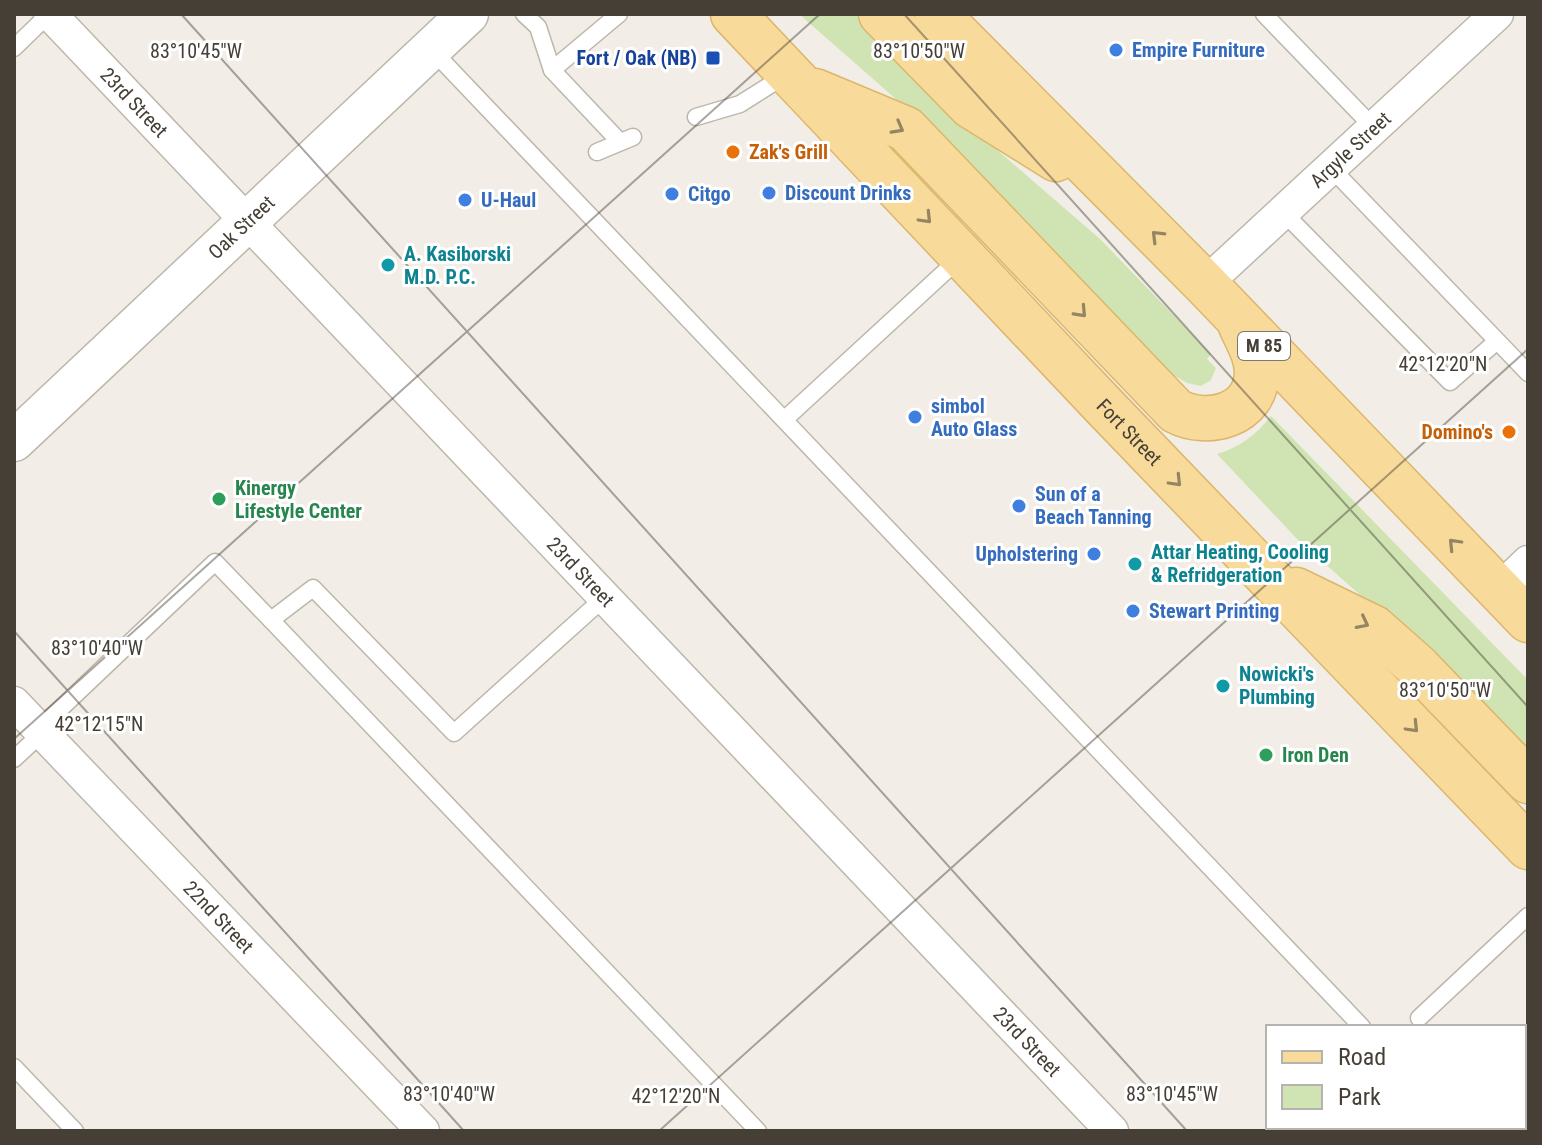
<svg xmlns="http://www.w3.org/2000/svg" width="1542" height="1145" viewBox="0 0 1542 1145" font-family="'Roboto Condensed',sans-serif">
<rect width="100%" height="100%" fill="#f2eee7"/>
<g fill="#cfe4b2">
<path d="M 799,14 L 859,14 L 959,117 L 1100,239 L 1211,354 L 1207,359 L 1216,368 L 1211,380 L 1201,386 L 1187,383 L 1167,371 L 1161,375 L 897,100 Z"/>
<path d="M 1271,416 L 1528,680 L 1528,761 L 1411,640 L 1297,539 L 1217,454 C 1240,447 1256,435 1271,416 Z"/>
</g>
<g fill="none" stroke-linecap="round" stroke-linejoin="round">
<defs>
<g id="service">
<path d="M 524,14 L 538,27 L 552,70 L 619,141"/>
<path d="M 1264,14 L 1374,128"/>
<path d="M 14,48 L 49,14"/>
<path d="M 431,49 L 1362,1027"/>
<path d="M 552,70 L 619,14"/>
<path d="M 696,117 L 740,104 L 786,75"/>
<path d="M 597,152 L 633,137"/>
<path d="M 1331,168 L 1528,373"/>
<path d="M 1283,212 L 1450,382 L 1497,341"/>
<path d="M 785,419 L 961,257"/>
<path d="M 271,620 L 758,1131"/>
<path d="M 40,728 L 215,562 L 271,620 L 313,588 L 454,733 L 605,597"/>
<path d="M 14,759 L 43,732"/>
<path d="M 1419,1018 L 1528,916"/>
<path d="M 14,1067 L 75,1131"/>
<path d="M 1457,1127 L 1461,1131"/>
</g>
<g id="minor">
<path id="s1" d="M 50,14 L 1112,1131"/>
<path id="s2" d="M 1205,284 L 1497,14"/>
<path d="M 1499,590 L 1528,562"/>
<path id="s3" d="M 14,703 L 423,1131"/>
</g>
<g id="tertiary">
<path id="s4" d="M 14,441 L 468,14"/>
</g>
<g id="primary">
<path id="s5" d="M 733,14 L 1102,404 L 1528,847"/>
<path d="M 881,14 L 971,106 L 1056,159"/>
<path d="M 937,14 L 1205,284 L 1528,620"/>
<path d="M 815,91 L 906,129 L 1176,411 C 1208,428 1256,415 1257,373 C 1257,356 1248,341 1241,326"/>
<path d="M 1296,590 L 1374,628 L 1417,666 L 1528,781"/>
</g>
</defs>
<use href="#service" stroke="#bdb6aa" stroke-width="19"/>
<use href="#minor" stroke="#bdb6aa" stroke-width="35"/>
<use href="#tertiary" stroke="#bdb6aa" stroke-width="43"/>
<use href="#primary" stroke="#dcb66b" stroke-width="47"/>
<use href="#service" stroke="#fff" stroke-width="16"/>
<use href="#minor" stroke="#fff" stroke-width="32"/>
<use href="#tertiary" stroke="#fff" stroke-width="40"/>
<use href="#primary" stroke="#f8da9a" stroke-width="44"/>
</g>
<defs><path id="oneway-chevron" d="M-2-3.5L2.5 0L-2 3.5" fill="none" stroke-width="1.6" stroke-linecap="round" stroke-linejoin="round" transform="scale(2)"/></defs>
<g stroke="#968563">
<use href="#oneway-chevron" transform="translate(898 128) rotate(29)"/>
<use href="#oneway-chevron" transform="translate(926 218) rotate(46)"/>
<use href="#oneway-chevron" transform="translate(1157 236) rotate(-135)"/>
<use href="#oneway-chevron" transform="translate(1081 312) rotate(47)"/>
<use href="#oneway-chevron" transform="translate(1176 481) rotate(46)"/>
<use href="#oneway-chevron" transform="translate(1454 544) rotate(-134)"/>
<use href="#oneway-chevron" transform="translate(1363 623) rotate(27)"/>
<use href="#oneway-chevron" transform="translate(1413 727) rotate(46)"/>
</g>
<path fill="none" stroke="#453f36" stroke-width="2" stroke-opacity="0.45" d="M 181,14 L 1187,1131M 904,14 L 1528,707M 14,631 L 464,1131M 14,739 L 820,14M 659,1131 L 1528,349"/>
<g fill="#3f7fe0" stroke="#fff" stroke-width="3">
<circle cx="1116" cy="50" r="8"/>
<circle cx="769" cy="193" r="8"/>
<circle cx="672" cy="194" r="8"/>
<circle cx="465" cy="200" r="8"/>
<circle cx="915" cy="417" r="8"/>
<circle cx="1019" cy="506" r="8"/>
<circle cx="1094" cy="554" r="8"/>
<circle cx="1133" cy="611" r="8"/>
</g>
<rect fill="#1a4fb4" stroke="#fff" stroke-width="3" x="705" y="50" width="16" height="16" rx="4"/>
<g fill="#e8710a" stroke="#fff" stroke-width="3">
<circle cx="733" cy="152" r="8"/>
<circle cx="1509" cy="432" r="8"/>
</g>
<g fill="#0f9aa8" stroke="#fff" stroke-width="3">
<circle cx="388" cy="265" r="8"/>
<circle cx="1135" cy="564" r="8"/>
<circle cx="1223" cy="686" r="8"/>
</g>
<g fill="#2e9e5b" stroke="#fff" stroke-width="3">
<circle cx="219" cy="499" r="8"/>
<circle cx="1266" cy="755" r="8"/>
</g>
<g text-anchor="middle" stroke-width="6" stroke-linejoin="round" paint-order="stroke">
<rect fill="#fff" stroke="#7d7972" stroke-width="2" x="1238" y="332" width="52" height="28" rx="6"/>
<g font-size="18" font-weight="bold" fill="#453f36">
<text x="1264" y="352">M 85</text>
</g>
<g font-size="20" font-weight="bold" fill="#366cbe" stroke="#fff" text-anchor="start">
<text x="1132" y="57">Empire Furniture</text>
<text x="785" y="200">Discount Drinks</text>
<text x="688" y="201">Citgo</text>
<text x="481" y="207">U-Haul</text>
<text x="931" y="413">simbol<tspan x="931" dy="23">Auto Glass</tspan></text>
<text x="1035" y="501">Sun of a<tspan x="1035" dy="23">Beach Tanning</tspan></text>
<text x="1078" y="561" text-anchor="end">Upholstering</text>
<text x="1149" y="618">Stewart Printing</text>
</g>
<g font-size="20" font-weight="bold" fill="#164399" stroke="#fff" text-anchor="end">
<text x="697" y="65">Fort / Oak (NB)</text>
</g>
<g font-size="20" fill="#453f36" stroke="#fff">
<text dy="7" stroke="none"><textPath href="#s1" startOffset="122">23rd Street</textPath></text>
<text dy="7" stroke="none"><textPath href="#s2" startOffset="198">Argyle Street</textPath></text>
<text dy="7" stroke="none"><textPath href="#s4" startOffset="312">Oak Street</textPath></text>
<text dy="7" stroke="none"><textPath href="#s5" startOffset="576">Fort Street</textPath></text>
<text dy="7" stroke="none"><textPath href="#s1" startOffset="770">23rd Street</textPath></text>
<text dy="7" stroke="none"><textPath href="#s3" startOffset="296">22nd Street</textPath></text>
<text dy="7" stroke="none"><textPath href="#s1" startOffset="1418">23rd Street</textPath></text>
</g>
<g font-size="20" font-weight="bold" fill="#c56008" stroke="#fff" text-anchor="start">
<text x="749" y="159">Zak's Grill</text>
<text x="1493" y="439" text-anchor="end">Domino's</text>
</g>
<g font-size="20" font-weight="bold" fill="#0d838f" stroke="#fff" text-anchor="start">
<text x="404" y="261">A. Kasiborski<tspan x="404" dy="23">M.D. P.C.</tspan></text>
<text x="1151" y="559">Attar Heating, Cooling<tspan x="1151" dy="23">&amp; Refridgeration</tspan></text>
<text x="1239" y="681">Nowicki's<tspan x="1239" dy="23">Plumbing</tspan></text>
</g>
<g font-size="20" font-weight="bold" fill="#27864d" stroke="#fff" text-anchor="start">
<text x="235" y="495">Kinergy<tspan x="235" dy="23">Lifestyle Center</tspan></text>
<text x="1282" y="762">Iron Den</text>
</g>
</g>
<g font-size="20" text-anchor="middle" fill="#453f36" stroke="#fff" stroke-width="6" stroke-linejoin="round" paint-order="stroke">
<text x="196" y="58">83°10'45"W</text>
<text x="919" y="58">83°10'50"W</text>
<text x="1443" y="371">42°12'20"N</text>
<text x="97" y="655">83°10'40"W</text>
<text x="1445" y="697">83°10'50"W</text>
<text x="99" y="731">42°12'15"N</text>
<text x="449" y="1101">83°10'40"W</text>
<text x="1172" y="1101">83°10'45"W</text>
<text x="676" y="1103">42°12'20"N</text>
</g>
<rect width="1542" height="1145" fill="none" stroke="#453f36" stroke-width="32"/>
<rect x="1266" y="1025" width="260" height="104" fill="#ffffff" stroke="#b5b2af" stroke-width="2"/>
<rect x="1282" y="1051" width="40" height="12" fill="#f8da9a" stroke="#b5b2af" stroke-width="2"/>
<text x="1338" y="1065" font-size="24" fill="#453f36">Road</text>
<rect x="1282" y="1085" width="40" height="24" fill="#cfe4b2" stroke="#b5b2af" stroke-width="2"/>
<text x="1338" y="1105" font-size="24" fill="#453f36">Park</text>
</svg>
